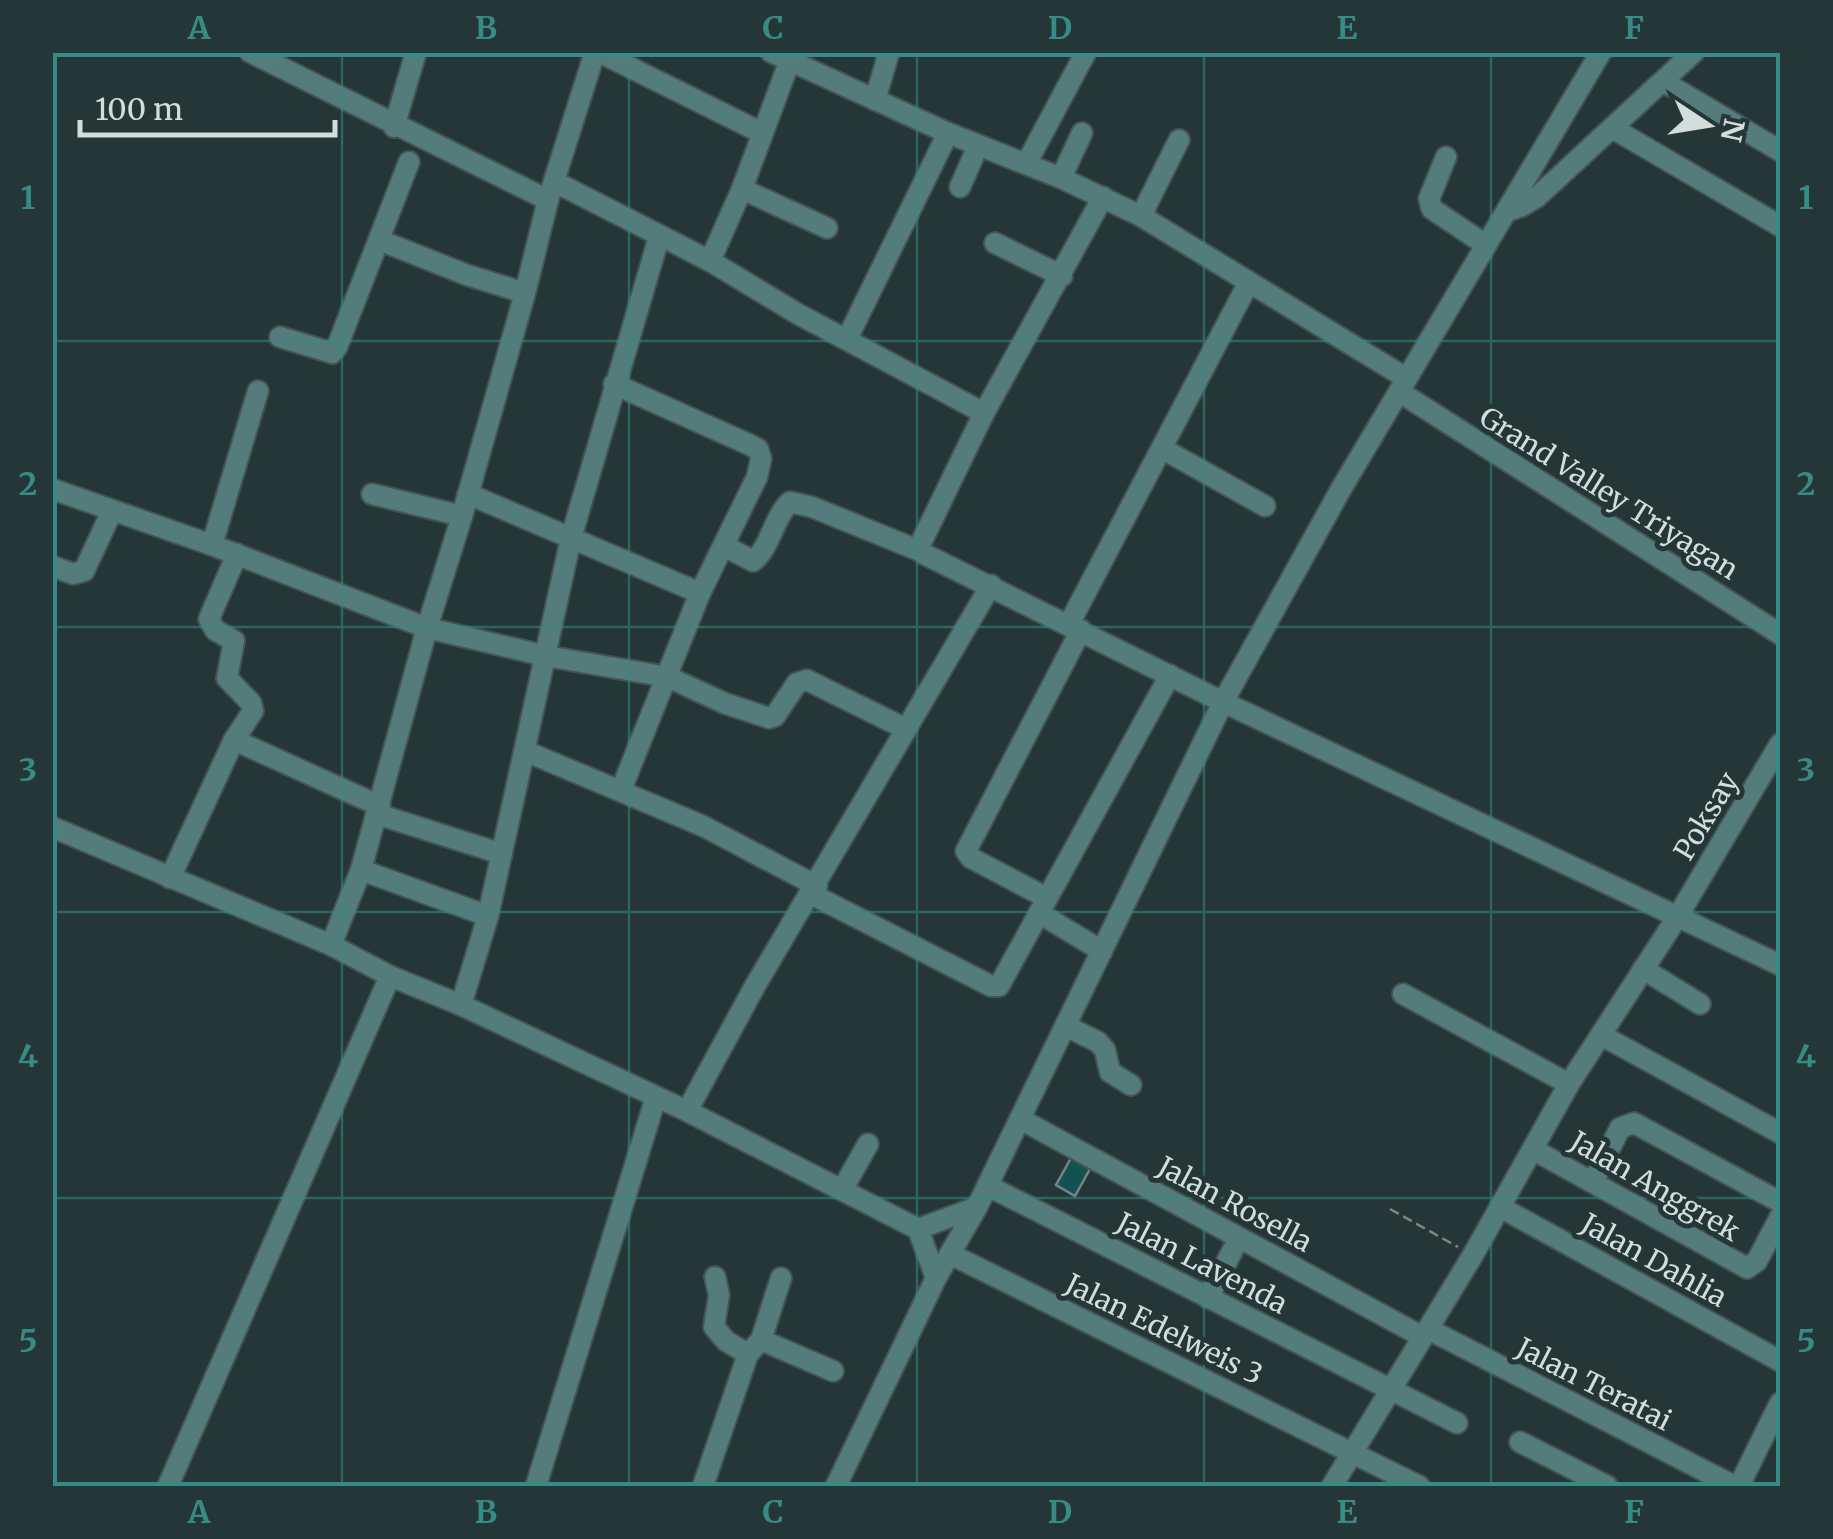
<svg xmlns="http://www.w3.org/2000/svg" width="1833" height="1539" viewBox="0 0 1833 1539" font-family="Merriweather,serif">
<rect width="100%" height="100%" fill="#253636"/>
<path fill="#145251" stroke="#728584" stroke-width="2.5" d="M 1071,1158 L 1090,1169 L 1075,1196 L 1056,1185 Z"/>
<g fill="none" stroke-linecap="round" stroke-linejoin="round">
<defs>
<g id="minor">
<path d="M 250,52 L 548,200"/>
<path d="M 599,52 L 762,133"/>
<path d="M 771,52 L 948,133 L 1061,178 L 1141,216 L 1406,378"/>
<path d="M 1669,85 L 1780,151"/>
<path d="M 875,100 L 889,52"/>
<path d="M 394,127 L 416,52"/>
<path d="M 1619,132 L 1780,226"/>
<path d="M 1446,157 L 1429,199 L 1432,209 L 1486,245"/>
<path d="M 1026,164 L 1086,52"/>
<path d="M 1061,178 L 1082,133"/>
<path d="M 555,182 L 710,261 L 798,314 L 984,413"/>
<path d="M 960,187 L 978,146"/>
<path d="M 742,189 L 827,228"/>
<path d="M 1103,197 L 984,413 L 919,547 L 924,554 L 1223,702 L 1341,489 L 1601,52"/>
<path d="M 1507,211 L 1522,206 L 1537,197 L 1694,52"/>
<path d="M 1141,216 L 1179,140"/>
<path d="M 379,240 L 467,275 L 525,293"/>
<path d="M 995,243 L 1062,276"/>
<path d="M 710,261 L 742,189 L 793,52"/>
<path d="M 280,337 L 332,353 L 337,347 L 409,162"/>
<path d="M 847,339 L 948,133"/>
<path d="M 614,384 L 748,444 L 758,449 L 761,459 L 757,477 L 700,593 L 621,790"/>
<path d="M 1409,398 L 1780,634"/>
<path d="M 1163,449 L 1265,506"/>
<path d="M 52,489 L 212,545 L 427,628 L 546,656 L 668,677 L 724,703 L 769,718 L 775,716 L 797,683 L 807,680 L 906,729"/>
<path d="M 372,494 L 462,516"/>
<path d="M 468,494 L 700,593"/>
<path d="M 212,545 L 258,391"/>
<path d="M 724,546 L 753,561 C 771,547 773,518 790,502 L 812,507 L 920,551"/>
<path d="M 52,566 L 73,574 L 84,571 L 112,511"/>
<path d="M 1069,624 L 1249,282"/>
<path d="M 234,740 L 380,806"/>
<path d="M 525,751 L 703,826 L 817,886"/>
<path d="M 377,814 L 502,854"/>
<path d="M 52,827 L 331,945 L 390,976 L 461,1005 L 687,1111 L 918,1229 L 936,1278"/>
<path d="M 361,870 L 488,916"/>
<path d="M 170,878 L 234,740 L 253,711 L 251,703 L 227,678 L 234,641 L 215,630 L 209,619 L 237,554"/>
<path d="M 811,894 L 991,986 L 999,986 L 1170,675"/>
<path d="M 1047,898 L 971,858 L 966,851 L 1081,630"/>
<path d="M 1039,913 L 1102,951"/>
<path d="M 331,945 L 361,870 L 427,628 L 462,516 L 525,293 L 548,200 L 595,52"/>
<path d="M 1643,969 L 1700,1004"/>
<path d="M 1403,994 L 1569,1084"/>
<path d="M 461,1005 L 488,916 L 571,538 L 659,237"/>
<path d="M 1066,1026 L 1098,1042 L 1105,1050 L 1110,1072 L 1131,1085"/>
<path d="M 1601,1035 L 1780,1133"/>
<path d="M 687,1111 L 755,986 L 991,585"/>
<path d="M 1020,1119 L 1423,1337"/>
<path d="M 1534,1150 L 1747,1268 L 1757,1261 L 1780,1217"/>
<path d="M 1594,1180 L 1620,1128 L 1634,1123 L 1780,1202"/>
<path d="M 988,1186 L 1457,1423"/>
<path d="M 842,1190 L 868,1144"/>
<path d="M 1500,1207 L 1780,1361"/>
<path d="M 918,1229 L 977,1207"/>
<path d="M 950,1254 L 1419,1486"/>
<path d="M 715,1277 L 719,1295 L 714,1327 L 726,1341 L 748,1354"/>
<path d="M 1208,1298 L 1239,1238"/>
<path d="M 1428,1329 L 1734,1486"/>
<path d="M 761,1340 L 833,1371"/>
<path d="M 1520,1442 L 1607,1486"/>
<path d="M 168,1486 L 390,976"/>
<path d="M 536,1486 L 656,1097"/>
<path d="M 703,1486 L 748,1354 L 761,1340 L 781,1278"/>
<path d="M 836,1486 L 936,1278 L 977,1207 L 1223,702 L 1780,965"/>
<path d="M 1332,1486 L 1473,1255 L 1569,1084 L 1678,916 L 1780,744"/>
<path d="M 1739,1486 L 1780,1403"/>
</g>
</defs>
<use href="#minor" stroke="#445454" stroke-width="24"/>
<path stroke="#798787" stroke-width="2.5" stroke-dasharray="10 5" stroke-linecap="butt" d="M 1390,1209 L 1458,1247"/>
<use href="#minor" stroke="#547c7b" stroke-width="20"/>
</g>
<path fill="none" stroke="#368b84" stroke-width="2.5" stroke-opacity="0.55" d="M 342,52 L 342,1486M 629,52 L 629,1486M 917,52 L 917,1486M 1204,52 L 1204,1486M 1491,52 L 1491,1486M 52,341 L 1780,341M 52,627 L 1780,627M 52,912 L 1780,912M 52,1198 L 1780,1198"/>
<g text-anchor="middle" stroke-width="10" stroke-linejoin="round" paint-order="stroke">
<g font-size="28" fill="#d2dddc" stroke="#253636">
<text transform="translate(1609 493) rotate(32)" y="10">Grand Valley Triyagan</text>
<text transform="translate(1706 816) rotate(-59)" y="10">Poksay</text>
<text transform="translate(1655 1186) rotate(30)" y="10">Jalan Anggrek</text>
<text transform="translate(1235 1204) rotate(28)" y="10">Jalan Rosella</text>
<text transform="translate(1654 1260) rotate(29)" y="10">Jalan Dahlia</text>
<text transform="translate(1202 1263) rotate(27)" y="10">Jalan Lavenda</text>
<text transform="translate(1164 1329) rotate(26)" y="10">Jalan Edelweis 3</text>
<text transform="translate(1594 1384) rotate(27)" y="10">Jalan Teratai</text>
</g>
</g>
<rect width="1833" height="1539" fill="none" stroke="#253636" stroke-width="110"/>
<g transform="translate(1708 125) rotate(102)" stroke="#253636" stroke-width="8" paint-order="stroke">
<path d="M0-8L18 38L0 25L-18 38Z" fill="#d2dddc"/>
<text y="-15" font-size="28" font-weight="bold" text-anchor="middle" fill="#d2dddc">N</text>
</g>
<path d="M80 120v15h255v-15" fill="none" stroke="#d2dddc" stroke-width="5"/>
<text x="95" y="120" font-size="30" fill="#d2dddc" stroke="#253636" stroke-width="8" paint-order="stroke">100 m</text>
<rect x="55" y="55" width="1723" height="1429" fill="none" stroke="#368b84" stroke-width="4"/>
<g font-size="32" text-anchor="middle" font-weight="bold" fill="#368b84">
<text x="199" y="39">A</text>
<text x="486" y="39">B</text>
<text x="773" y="39">C</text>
<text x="1060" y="39">D</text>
<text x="1347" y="39">E</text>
<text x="1634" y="39">F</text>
<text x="28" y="209">1</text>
<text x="1806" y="209">1</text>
<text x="28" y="495">2</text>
<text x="1806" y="495">2</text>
<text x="28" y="781">3</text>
<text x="1806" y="781">3</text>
<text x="28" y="1067">4</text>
<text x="1806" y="1067">4</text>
<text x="28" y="1352">5</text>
<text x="1806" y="1352">5</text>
<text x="199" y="1523">A</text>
<text x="486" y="1523">B</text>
<text x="773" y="1523">C</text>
<text x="1060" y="1523">D</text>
<text x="1347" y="1523">E</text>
<text x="1634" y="1523">F</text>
</g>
</svg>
